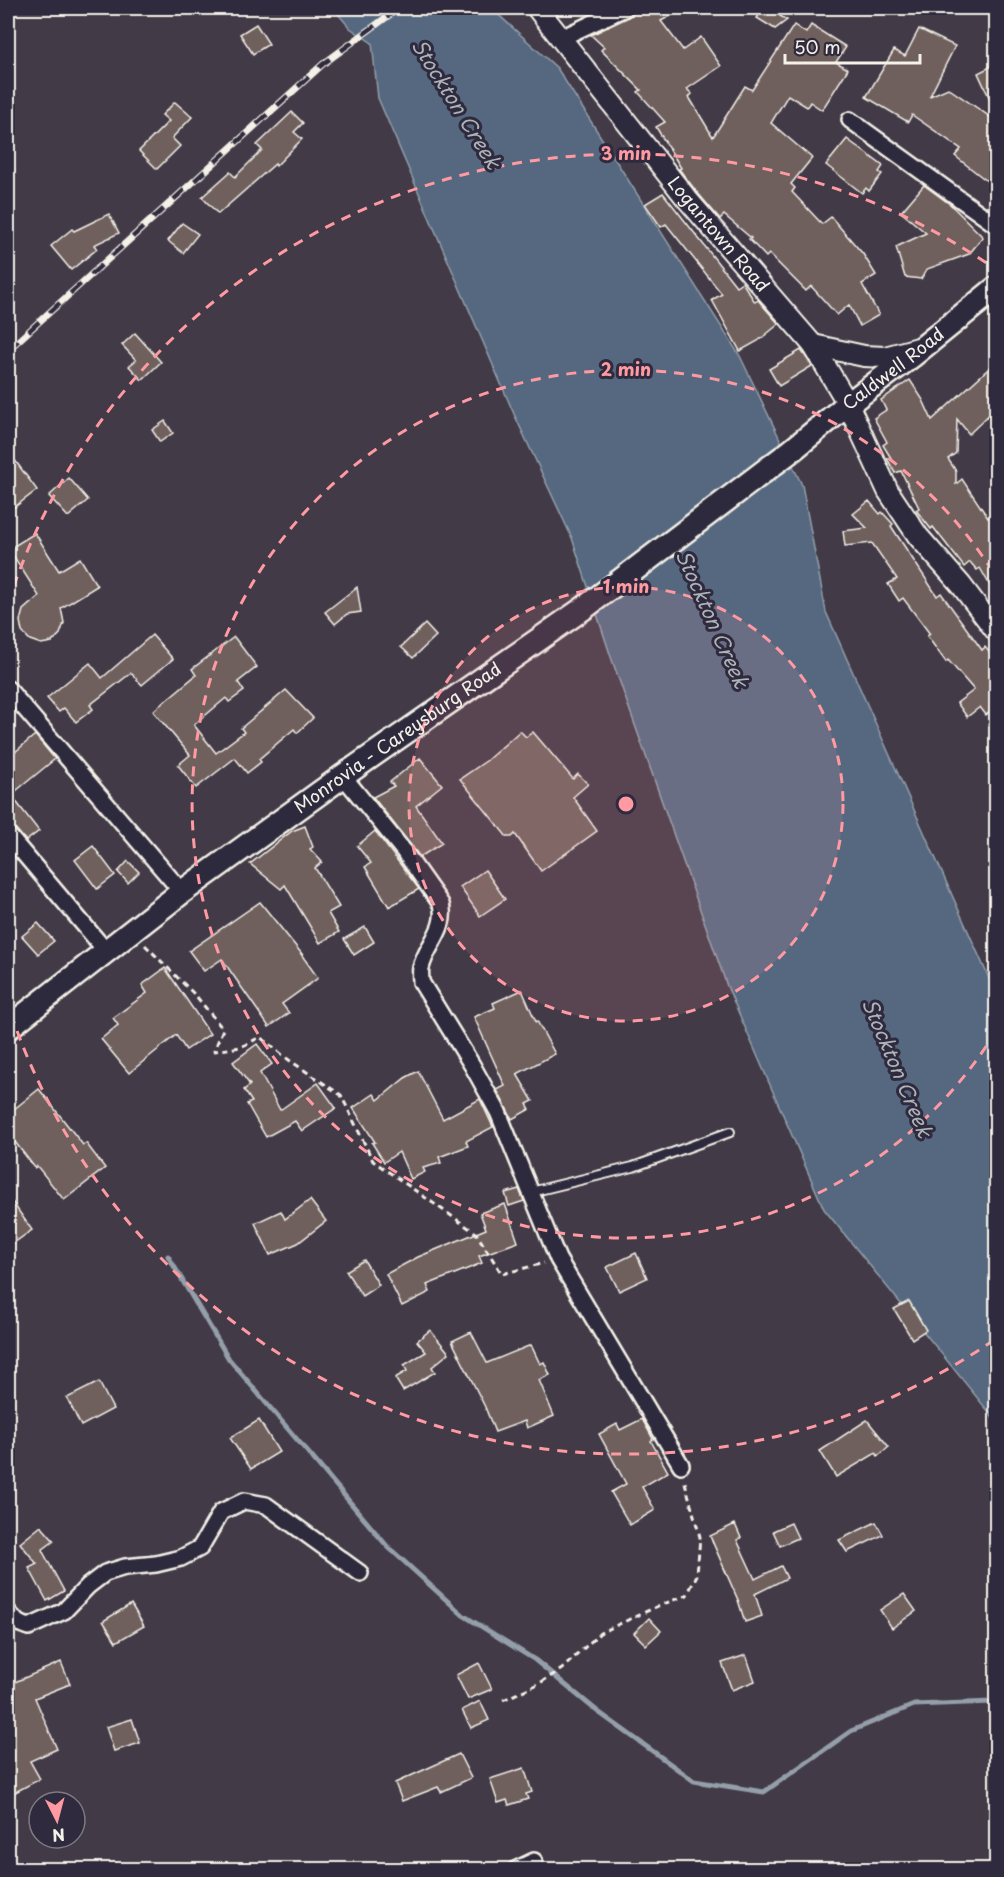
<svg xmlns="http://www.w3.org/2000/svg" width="1004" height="1877" viewBox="0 0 1004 1877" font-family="'Playpen Sans',sans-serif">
<rect width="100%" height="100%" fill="#423a47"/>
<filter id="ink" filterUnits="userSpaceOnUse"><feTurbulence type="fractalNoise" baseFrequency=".0167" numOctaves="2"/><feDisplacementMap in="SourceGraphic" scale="12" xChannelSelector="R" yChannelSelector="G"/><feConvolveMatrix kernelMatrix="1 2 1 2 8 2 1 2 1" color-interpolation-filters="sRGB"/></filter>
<g filter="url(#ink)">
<path fill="#546880" stroke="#949faa" stroke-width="1.5" d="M 333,8 L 491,8 L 557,68 L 740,356 L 802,485 L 826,612 L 996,994 L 996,1421 L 824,1209 L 727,986 L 611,657 L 572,538 L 514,414 L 378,98 L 372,43 L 350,28 Z"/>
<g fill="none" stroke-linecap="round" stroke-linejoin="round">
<path stroke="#949faa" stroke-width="5" d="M 168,1256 L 229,1359 L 387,1546 L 463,1615 L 535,1660 L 597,1711 L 694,1781 L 764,1792 L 851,1731 L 914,1705 L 993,1702 L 996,1700"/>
</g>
<g fill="#6f615d" stroke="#f4f1e8" stroke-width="1.5">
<path d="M 635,8 L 685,8 L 661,21 L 683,50 L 701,37 L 721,66 L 687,89 L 692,94 L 689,97 L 713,137 L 745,86 L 752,90 L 794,25 L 806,33 L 811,25 L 846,47 L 836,62 L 848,69 L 822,110 L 810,102 L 807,107 L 788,95 L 771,123 L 812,158 L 791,184 L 795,188 L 792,192 L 822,224 L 831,217 L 863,254 L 876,275 L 862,284 L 879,315 L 860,326 L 849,305 L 837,315 L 811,286 L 806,291 L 769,254 L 766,257 L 749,239 L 751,238 L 724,215 L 720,219 L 696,191 L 679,169 L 681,168 L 656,127 L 665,122 L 638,92 L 641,90 L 601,50 L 604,47 L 591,35 L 629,17 Z"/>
<path d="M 763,8 L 785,8 L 780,16 L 787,20 L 775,29 L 757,18 Z"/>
<path d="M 256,24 L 269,44 L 253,54 L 240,34 Z"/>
<path d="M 919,29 L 955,46 L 930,96 L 948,88 L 996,121 L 996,188 L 955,156 L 961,149 L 912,115 L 908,122 L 866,97 L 894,50 L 905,56 Z"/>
<path d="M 996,64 L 996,112 L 978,73 Z"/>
<path d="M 175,102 L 192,117 L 172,138 L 180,146 L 157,169 L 139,151 L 169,121 L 162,115 Z"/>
<path d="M 292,112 L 303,123 L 294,132 L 302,139 L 276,166 L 275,164 L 218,214 L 202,197 L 230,172 L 235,177 L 262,150 L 257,145 Z"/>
<path d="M 847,139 L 883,166 L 879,172 L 882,174 L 869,191 L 866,188 L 862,193 L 826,165 Z"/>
<path d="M 924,185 L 951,205 L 983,237 L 969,254 L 927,269 L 921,279 L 905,277 L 896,247 L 926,233 L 901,212 Z"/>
<path d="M 663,193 L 736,286 L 742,282 L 755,302 L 758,300 L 779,324 L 758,341 L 740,351 L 712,300 L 722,294 L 666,224 L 661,227 L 645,204 Z"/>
<path d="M 109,214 L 119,233 L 94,245 L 97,249 L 71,270 L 51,246 L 72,229 L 74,231 Z"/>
<path d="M 182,223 L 198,234 L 183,253 L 168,241 Z"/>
<path d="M 135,333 L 161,362 L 142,380 L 129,366 L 136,360 L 122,345 Z"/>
<path d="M 801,350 L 812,366 L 779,386 L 769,369 Z"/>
<path d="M 996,362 L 996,408 L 969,434 L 957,419 L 956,453 L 948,459 L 956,471 L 956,484 L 962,479 L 988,518 L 996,511 L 996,596 L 980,568 L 977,570 L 970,562 L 964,567 L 933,527 L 931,529 L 916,510 L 919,508 L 901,471 L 895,473 L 887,458 L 891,458 L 883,445 L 887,442 L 874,418 L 886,410 L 881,400 L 910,380 L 923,400 L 932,420 Z"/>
<path d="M 165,421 L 173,433 L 160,442 L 152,430 Z"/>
<path d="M 8,451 L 37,490 L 8,512 Z"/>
<path d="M 69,478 L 88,500 L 68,517 L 49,496 Z"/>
<path d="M 869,501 L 880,514 L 882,512 L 893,524 L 891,526 L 937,596 L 941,593 L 982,650 L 985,647 L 996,660 L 996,707 L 986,715 L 980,707 L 967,717 L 957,703 L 974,690 L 948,660 L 946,662 L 927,636 L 930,634 L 903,598 L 899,601 L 888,584 L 897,579 L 872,543 L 845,546 L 843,531 L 867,528 L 853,514 Z"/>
<path d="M 35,533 L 59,571 L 80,558 L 97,586 L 61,608 L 64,623 L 60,634 L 52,642 L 41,644 L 30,640 L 22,632 L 20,621 L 23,610 L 39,596 L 9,549 Z"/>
<path d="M 357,587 L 361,612 L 347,614 L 335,624 L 325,612 Z"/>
<path d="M 425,624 L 436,636 L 413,658 L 401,647 Z"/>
<path d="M 152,635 L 173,659 L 142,685 L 131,673 L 90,705 L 93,709 L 76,722 L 64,708 L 59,712 L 47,698 L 90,663 L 102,678 Z"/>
<path d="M 234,637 L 257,667 L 238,682 L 244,691 L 229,702 L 226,698 L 194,725 L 216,753 L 244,732 L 241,728 L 286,690 L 313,718 L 297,733 L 294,729 L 259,759 L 261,762 L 247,773 L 235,758 L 196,788 L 178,765 L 190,755 L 153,711 L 196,675 L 192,669 Z"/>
<path d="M 520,731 L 526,737 L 533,732 L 573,779 L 578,774 L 588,784 L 573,797 L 597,831 L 541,871 L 515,834 L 512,837 L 507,837 L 460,779 L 486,761 Z"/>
<path d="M 35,735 L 55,759 L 11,795 L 39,831 L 26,841 L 15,828 L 8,825 L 8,758 Z"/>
<path d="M 420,758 L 442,785 L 416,806 L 442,843 L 420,857 L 373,797 L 394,786 L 390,782 Z"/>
<path d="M 305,826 L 313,847 L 310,849 L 322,862 L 315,868 L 339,907 L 328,913 L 339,932 L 320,943 L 285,885 L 281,889 L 250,864 L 292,831 Z"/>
<path d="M 375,831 L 419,889 L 389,907 L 365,867 L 371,863 L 357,846 Z"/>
<path d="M 93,846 L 115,875 L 97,889 L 75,860 Z"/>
<path d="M 128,861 L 139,872 L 128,883 L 118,872 Z"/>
<path d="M 485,870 L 505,899 L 480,916 L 460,887 Z"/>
<path d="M 260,902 L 302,954 L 301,954 L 318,978 L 282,1004 L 289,1013 L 269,1027 L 222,959 L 204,971 L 189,951 Z"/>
<path d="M 38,923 L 54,941 L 38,954 L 22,936 Z"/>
<path d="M 365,927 L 374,942 L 354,955 L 344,939 Z"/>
<path d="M 165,968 L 210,1034 L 186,1050 L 176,1035 L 129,1073 L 101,1039 L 118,1025 L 113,1018 L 147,993 L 142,985 Z"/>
<path d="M 522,990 L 536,1022 L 537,1021 L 555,1054 L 517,1074 L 533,1101 L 527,1104 L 530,1109 L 512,1119 L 497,1090 L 505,1086 L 474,1017 L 495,1008 L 493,1003 Z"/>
<path d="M 257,1044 L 272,1064 L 260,1073 L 280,1110 L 318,1083 L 336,1108 L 302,1131 L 295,1121 L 266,1137 L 247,1104 L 252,1102 L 244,1090 L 250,1085 L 233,1062 Z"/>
<path d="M 418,1071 L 443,1119 L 480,1099 L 493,1127 L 466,1141 L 468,1146 L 439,1157 L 441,1163 L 423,1168 L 425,1172 L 411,1179 L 399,1152 L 384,1162 L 372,1143 L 375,1142 L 353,1108 L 374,1094 L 378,1100 L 405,1078 Z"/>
<path d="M 39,1089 L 83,1145 L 86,1143 L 105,1168 L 64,1200 L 37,1166 L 35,1168 L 8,1133 L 8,1114 Z"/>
<path d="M 519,1189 L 524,1201 L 509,1206 L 505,1193 Z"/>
<path d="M 8,1196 L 32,1230 L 8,1247 Z"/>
<path d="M 310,1200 L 326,1221 L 298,1243 L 270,1255 L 255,1223 L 281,1211 L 285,1219 Z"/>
<path d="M 505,1204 L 518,1242 L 479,1256 L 482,1263 L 427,1285 L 430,1292 L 402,1306 L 386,1274 L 418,1257 L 486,1229 L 480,1213 Z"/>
<path d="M 636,1253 L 647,1278 L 619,1291 L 607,1267 Z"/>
<path d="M 364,1260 L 379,1285 L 362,1296 L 346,1271 Z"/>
<path d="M 909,1301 L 926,1330 L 912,1339 L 894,1309 Z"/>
<path d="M 430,1330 L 449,1353 L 432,1367 L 435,1372 L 403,1391 L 395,1378 L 407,1371 L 404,1365 L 426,1352 L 417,1341 Z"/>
<path d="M 471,1332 L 487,1363 L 531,1345 L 540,1364 L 544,1362 L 550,1375 L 539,1380 L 554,1416 L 527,1428 L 525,1421 L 495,1432 L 485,1407 L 452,1341 Z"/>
<path d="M 99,1382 L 113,1409 L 81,1426 L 67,1398 Z"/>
<path d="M 642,1419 L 653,1439 L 651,1441 L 668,1472 L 642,1487 L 655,1510 L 630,1525 L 611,1492 L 626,1484 L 599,1434 L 617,1424 L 620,1430 Z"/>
<path d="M 259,1420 L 279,1452 L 251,1469 L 230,1438 Z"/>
<path d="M 867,1420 L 889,1447 L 878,1456 L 876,1453 L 836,1477 L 820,1451 Z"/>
<path d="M 876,1522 L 883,1535 L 847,1552 L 839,1540 Z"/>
<path d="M 791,1523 L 798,1538 L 780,1546 L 773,1531 Z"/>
<path d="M 735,1524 L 741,1538 L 737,1540 L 755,1579 L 781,1566 L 787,1578 L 755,1594 L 762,1616 L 745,1622 L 738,1600 L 710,1536 Z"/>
<path d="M 41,1526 L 54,1541 L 42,1550 L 64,1591 L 47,1601 L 29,1568 L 37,1564 L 20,1543 Z"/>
<path d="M 904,1594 L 916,1611 L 892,1628 L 880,1610 Z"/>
<path d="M 131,1604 L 144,1626 L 116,1642 L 103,1621 Z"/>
<path d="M 649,1618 L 661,1631 L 646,1645 L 634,1633 Z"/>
<path d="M 746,1655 L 755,1681 L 732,1690 L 722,1663 Z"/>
<path d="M 61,1662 L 70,1684 L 35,1698 L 57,1749 L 30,1761 L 40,1779 L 8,1796 L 8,1685 Z"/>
<path d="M 479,1663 L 492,1689 L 468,1699 L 456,1675 Z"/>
<path d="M 480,1701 L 489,1720 L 471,1728 L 462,1710 Z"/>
<path d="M 132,1719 L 140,1743 L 114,1751 L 106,1727 Z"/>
<path d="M 459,1754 L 471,1778 L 441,1792 L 438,1787 L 402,1801 L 395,1783 Z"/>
<path d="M 524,1768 L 532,1792 L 526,1794 L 528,1799 L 509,1805 L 507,1800 L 498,1803 L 490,1779 Z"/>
</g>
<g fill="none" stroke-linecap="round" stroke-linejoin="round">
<defs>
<path id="service" d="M 531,1192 L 633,1167 L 730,1132"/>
<g id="minor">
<path d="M 561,38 L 625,8"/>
<path d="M 850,120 L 996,225"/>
<path d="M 8,689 L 182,892"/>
<path d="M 343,776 L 403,850 L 441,904 C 448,929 426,945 421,968 C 420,972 421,978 421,982 L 472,1065 L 498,1112 L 558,1259 L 681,1465"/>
<path d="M 8,835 L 106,951"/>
<path d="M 8,1612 L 18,1623 L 29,1627 L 64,1611 L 88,1586 L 105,1573 L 125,1567 L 156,1564 L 181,1558 L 200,1548 L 221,1512 L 244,1501 L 266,1505 L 360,1573"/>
<path d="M 515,1870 L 534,1861"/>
</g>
<g id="tertiary">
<path id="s1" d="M 537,8 L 687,199 L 813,345 L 848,404 L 888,491 L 918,536 L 961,585 L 996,631"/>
<path d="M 813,345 L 864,356 L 885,357 L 922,347"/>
</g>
<g id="secondary">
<path id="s2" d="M 8,1028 L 182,892 L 343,776 L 584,608 L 791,451 L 848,404 L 912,356 L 996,288"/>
</g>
</defs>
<use href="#service" stroke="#f4f1e8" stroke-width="12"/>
<use href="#minor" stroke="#f4f1e8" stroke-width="20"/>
<use href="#tertiary" stroke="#f4f1e8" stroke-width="24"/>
<use href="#secondary" stroke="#f4f1e8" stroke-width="27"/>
<g stroke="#f4f1e8" stroke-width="3" stroke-dasharray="6 4.5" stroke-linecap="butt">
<path d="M 145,945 L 196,996 L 223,1029 L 214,1051 L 241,1047 L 260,1037 L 289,1060 L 341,1095 L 373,1161 L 476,1233 L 502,1274 L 544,1263"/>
<path d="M 503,1700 L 540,1683 L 562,1669 L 600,1633 L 658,1606 L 687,1595 L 697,1575 L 700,1537 L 684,1479"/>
</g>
<use href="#service" stroke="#2f2a3d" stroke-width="8"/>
<use href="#minor" stroke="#2f2a3d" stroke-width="15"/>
<use href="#tertiary" stroke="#2f2a3d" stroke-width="20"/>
<use href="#secondary" stroke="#2f2a3d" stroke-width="22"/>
<defs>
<path id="rail" d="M 8,350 L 323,64 L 399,8"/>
</defs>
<use href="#rail" stroke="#f4f1e8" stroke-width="7"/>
<use href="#rail" stroke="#2f2a3d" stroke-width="4.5" stroke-dasharray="14" stroke-linecap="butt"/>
</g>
</g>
<circle cx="626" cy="804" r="217" fill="#ff9aa2" fill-opacity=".12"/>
<g fill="none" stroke="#ff9aa2" stroke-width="3" stroke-dasharray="10 8">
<circle cx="626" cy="804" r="217"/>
<path d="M996 1031A434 434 0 1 1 996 577"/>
<path d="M994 1340A650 650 0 0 1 8 1005M8 603A650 650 0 0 1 994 268"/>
</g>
<g text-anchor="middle" stroke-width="6" stroke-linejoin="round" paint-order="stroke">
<g font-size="18" fill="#f4f1e8" stroke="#2f2a3d">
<text dy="6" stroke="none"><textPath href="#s1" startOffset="290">Logantown Road</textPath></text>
<text dy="6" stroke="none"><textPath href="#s2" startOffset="1104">Caldwell Road</textPath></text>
<text dy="6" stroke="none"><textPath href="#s2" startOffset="486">Monrovia - Careysburg Road</textPath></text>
</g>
<g font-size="20" font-style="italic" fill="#acb3b9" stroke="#2f2a3d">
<text transform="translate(456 104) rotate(58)" y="7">Stockton Creek</text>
<text transform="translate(712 619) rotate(66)" y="7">Stockton Creek</text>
<text transform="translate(897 1068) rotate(67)" y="7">Stockton Creek</text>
</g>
</g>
<circle cx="626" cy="804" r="9" fill="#ff9aa2" stroke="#2f2a3d" stroke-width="3"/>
<g font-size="18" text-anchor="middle" font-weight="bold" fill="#ff9aa2" stroke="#2f2a3d" stroke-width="6" stroke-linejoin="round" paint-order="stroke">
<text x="626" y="160">3 min</text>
<text x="626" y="376">2 min</text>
<text x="626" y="593">1 min</text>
</g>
<rect width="1004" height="1877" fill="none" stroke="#2f2a3d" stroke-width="30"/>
<rect x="15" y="15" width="974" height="1847" fill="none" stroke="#f4f1e8" stroke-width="2" filter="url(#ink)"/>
<g transform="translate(57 1820) rotate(174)"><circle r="28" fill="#2f2a3d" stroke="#7e7a81" stroke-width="1.5"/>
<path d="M0-4.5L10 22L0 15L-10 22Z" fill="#ff9aa2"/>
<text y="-9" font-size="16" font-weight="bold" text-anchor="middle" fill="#f4f1e8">N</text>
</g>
<path d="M785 54v9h135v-9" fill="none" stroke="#f4f1e8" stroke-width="3"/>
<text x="794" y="54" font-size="18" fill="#f4f1e8" stroke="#2f2a3d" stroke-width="4.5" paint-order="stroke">50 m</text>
</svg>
